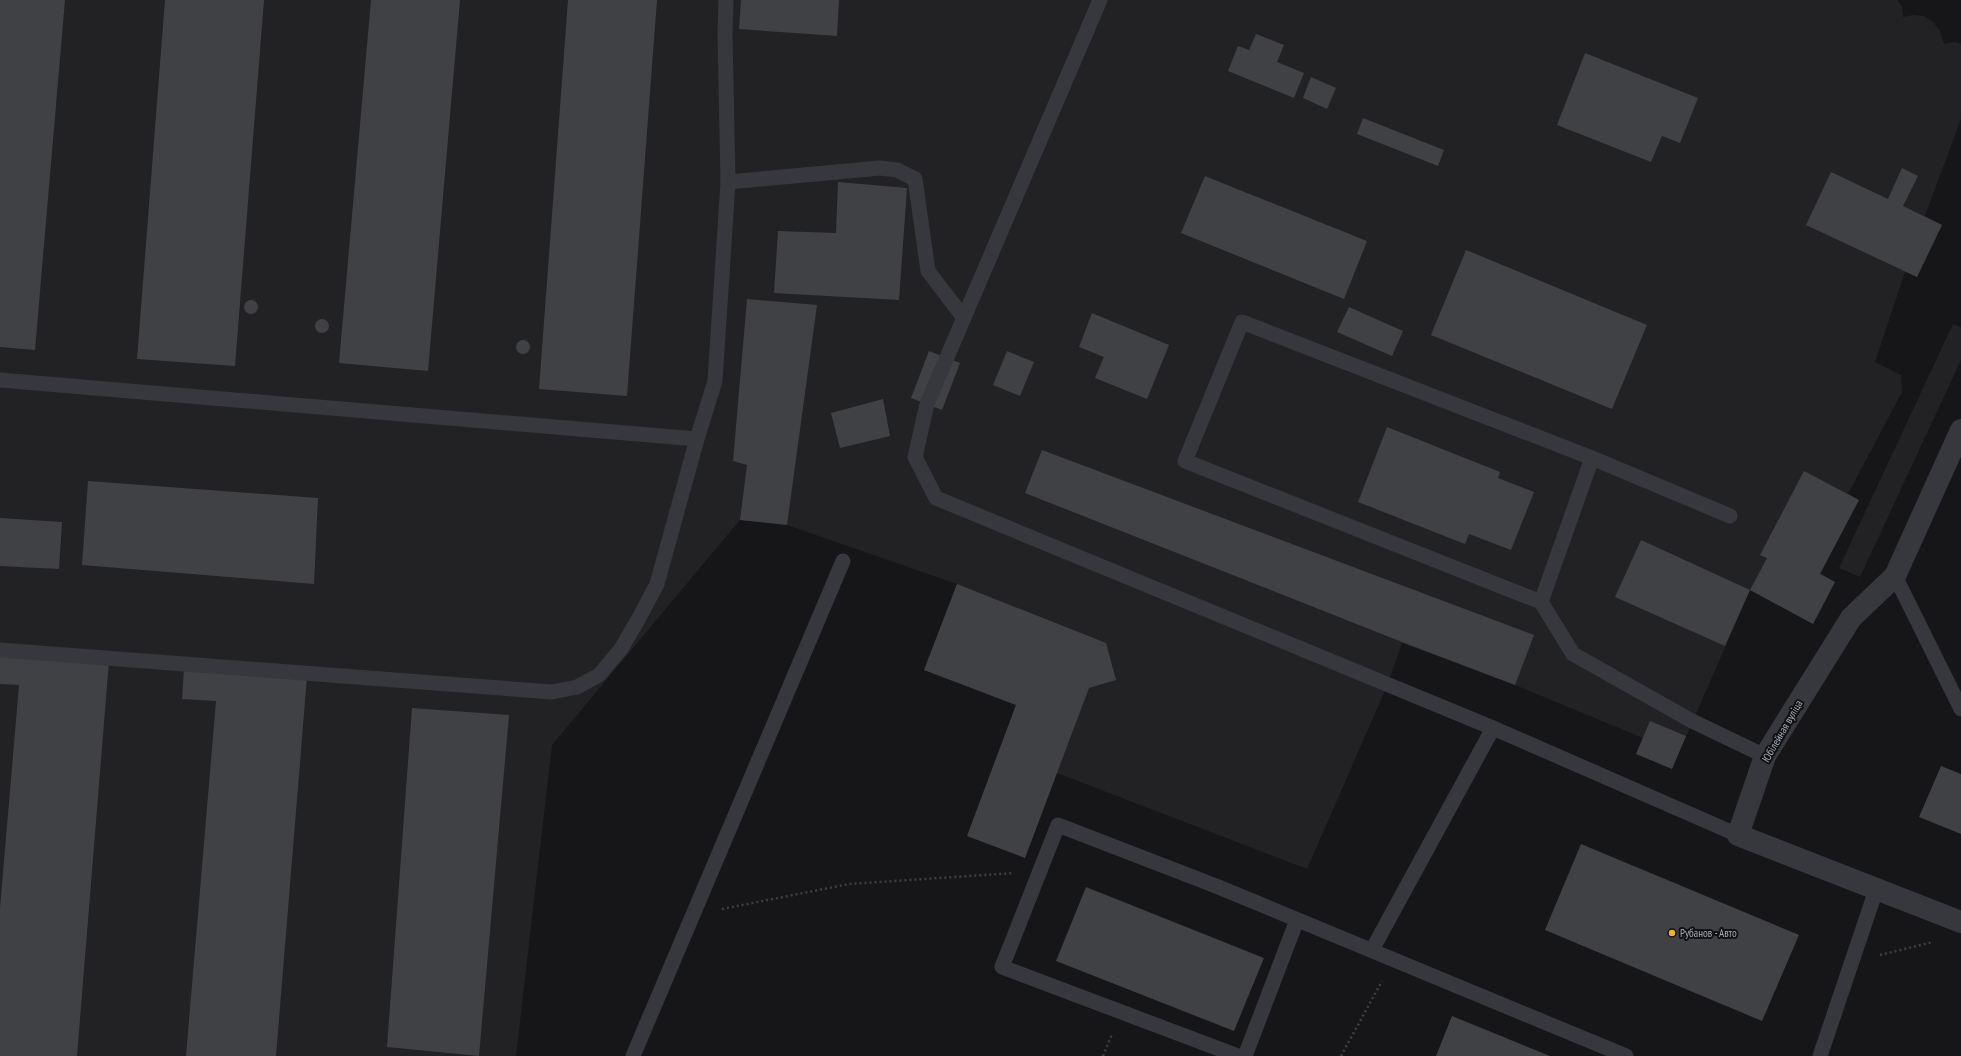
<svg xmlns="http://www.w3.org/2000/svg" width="1961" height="1056" viewBox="0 0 1961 1056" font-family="'PT Sans Narrow',sans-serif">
<rect width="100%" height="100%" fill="#161618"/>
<g fill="#222225">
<path d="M 0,0 L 1898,0 L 1902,7 L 1903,17 L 1913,15 L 1924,16 L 1933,22 L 1940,31 L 1944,44 L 1955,42 L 1961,44 L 1961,119 L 1925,216 L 1942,225 L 1917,277 L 1905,272 L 1875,362 L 1901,375 L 1902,392 L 1848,494 L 1859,500 L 1820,573 L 1835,582 L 1813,624 L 1750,590 L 1672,769 L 1636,754 L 1643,738 L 1515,685 L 1402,643 L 1387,686 L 1307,869 L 1057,773 L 1025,858 L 967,836 L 1016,705 L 924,670 L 957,584 L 787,525 L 740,520 L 552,745 L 516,1056 L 0,1056 Z"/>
<path d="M 1953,324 L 1961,327 L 1961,360 L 1860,577 L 1839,568 Z"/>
</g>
<g fill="#404145">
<path d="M 0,0 L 65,0 L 35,350 L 0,347 Z"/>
<path d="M 165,0 L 264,0 L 235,366 L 137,359 Z"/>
<path d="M 371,0 L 460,0 L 428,371 L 339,363 Z"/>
<path d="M 568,0 L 657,0 L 627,396 L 539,389 Z"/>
<path d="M 741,0 L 839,0 L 837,36 L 739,29 Z"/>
<path d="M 1256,34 L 1284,45 L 1277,62 L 1304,73 L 1294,98 L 1228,71 L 1238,46 L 1249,50 Z"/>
<path d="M 1585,53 L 1698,98 L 1680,143 L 1662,136 L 1651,162 L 1557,125 Z"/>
<path d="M 1311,77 L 1336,88 L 1327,109 L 1303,98 Z"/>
<path d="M 1363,118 L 1444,150 L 1438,166 L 1357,134 Z"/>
<path d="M 1902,168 L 1918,176 L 1903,206 L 1942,225 L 1917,277 L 1806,225 L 1831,172 L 1888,199 Z"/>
<path d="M 1205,176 L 1367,241 L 1344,299 L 1181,233 Z"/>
<path d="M 838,182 L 907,188 L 899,300 L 774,293 L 778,231 L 836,233 Z"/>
<path d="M 1466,250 L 1647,325 L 1612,409 L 1431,335 Z"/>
<path d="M 747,299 L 817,305 L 787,525 L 740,520 L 747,465 L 733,461 Z"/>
<circle cx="251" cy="307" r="7"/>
<path d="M 1349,307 L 1403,331 L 1392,356 L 1337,332 Z"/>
<path d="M 1092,313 L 1169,345 L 1147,399 L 1095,378 L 1104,357 L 1079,347 Z"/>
<circle cx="322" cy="326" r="7"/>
<circle cx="523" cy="347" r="7"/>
<path d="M 929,351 L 960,363 L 942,410 L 911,398 Z"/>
<path d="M 1007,351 L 1034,362 L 1020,396 L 993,385 Z"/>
<path d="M 883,399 L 890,436 L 840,448 L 831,413 Z"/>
<path d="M 1387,427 L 1500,472 L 1498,478 L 1534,492 L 1511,550 L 1469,534 L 1465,544 L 1358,502 Z"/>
<path d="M 1042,450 L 1534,635 L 1515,685 L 1402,642 L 1025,493 Z"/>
<path d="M 1804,471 L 1859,500 L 1820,574 L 1835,582 L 1813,624 L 1750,590 L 1725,646 L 1615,597 L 1641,540 L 1750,590 L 1767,558 L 1760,555 Z"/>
<path d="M 88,481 L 318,498 L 314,584 L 82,565 Z"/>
<path d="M 0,518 L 62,522 L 59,569 L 0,566 Z"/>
<path d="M 957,584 L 1106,643 L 1116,680 L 1089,688 L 1025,858 L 967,836 L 1016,705 L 924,670 Z"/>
<path d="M 0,654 L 109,661 L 77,1056 L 0,1056 L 0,908 L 19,685 L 0,684 Z"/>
<path d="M 184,669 L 307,677 L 276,1056 L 186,1056 L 216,701 L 182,699 Z"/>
<path d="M 412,708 L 509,715 L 479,1056 L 387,1047 Z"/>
<path d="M 1650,721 L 1686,736 L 1672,769 L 1636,754 Z"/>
<path d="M 1941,766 L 1961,774 L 1961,834 L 1919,817 Z"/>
<path d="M 1581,844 L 1799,935 L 1762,1021 L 1545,930 Z"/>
<path d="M 1086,887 L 1264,958 L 1234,1031 L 1056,961 Z"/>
<path d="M 1452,1016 L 1550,1056 L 1436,1056 Z"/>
</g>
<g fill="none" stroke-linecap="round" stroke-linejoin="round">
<g stroke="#3d3f44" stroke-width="2.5" stroke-dasharray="2 3" stroke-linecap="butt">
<path d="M 722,909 L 849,884 L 1014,873"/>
<path d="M 1880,955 L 1933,942"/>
<path d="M 1103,1056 L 1112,1034"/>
<path d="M 1341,1056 L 1382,981"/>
</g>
<g stroke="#37383d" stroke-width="15">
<path d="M 1100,0 L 927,404 L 915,457 L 936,498 L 1493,728 L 1738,835"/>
<path d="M 728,182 L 880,168 L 897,170 L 915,179 L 928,271 L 964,318"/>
<path d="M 0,380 L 697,439"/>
<path d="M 1592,458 L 1730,516"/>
<path d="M 1895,576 L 1961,709"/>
<path d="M 1541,602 L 1185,461 L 1242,322 L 1592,458 L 1541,602 L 1573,654 L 1692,721 L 1765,756"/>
<path d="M 0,650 L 552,692 L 577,687 L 599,675 L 621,649 L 640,616 L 657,584 L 697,439 L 715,381 L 728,182 L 725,33 L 726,0"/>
<path d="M 1372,950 L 1493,728"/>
<path d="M 633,1056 L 843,561"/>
<path d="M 1238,1056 L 1002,967 L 1058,825 L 1216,886 L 1626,1056"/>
<path d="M 1245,1056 L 1297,920"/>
<path d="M 1820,1056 L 1876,890"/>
</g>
<path stroke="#37383d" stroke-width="22" d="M 1961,430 L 1895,576 L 1851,618 L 1765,756 L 1738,835 L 1961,922"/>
</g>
<circle fill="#f2b134" stroke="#111113" stroke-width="1.5" cx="1672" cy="933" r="4"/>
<g text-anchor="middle" stroke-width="4" stroke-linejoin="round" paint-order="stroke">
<g font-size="11" fill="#a8adb8" stroke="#111113">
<text transform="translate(1782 731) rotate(-60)" y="4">Юбілейная вуліца</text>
</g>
<g font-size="11" fill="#a8adb8" stroke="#111113" text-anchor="start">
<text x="1680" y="937">Рубанов - Авто</text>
</g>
</g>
</svg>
